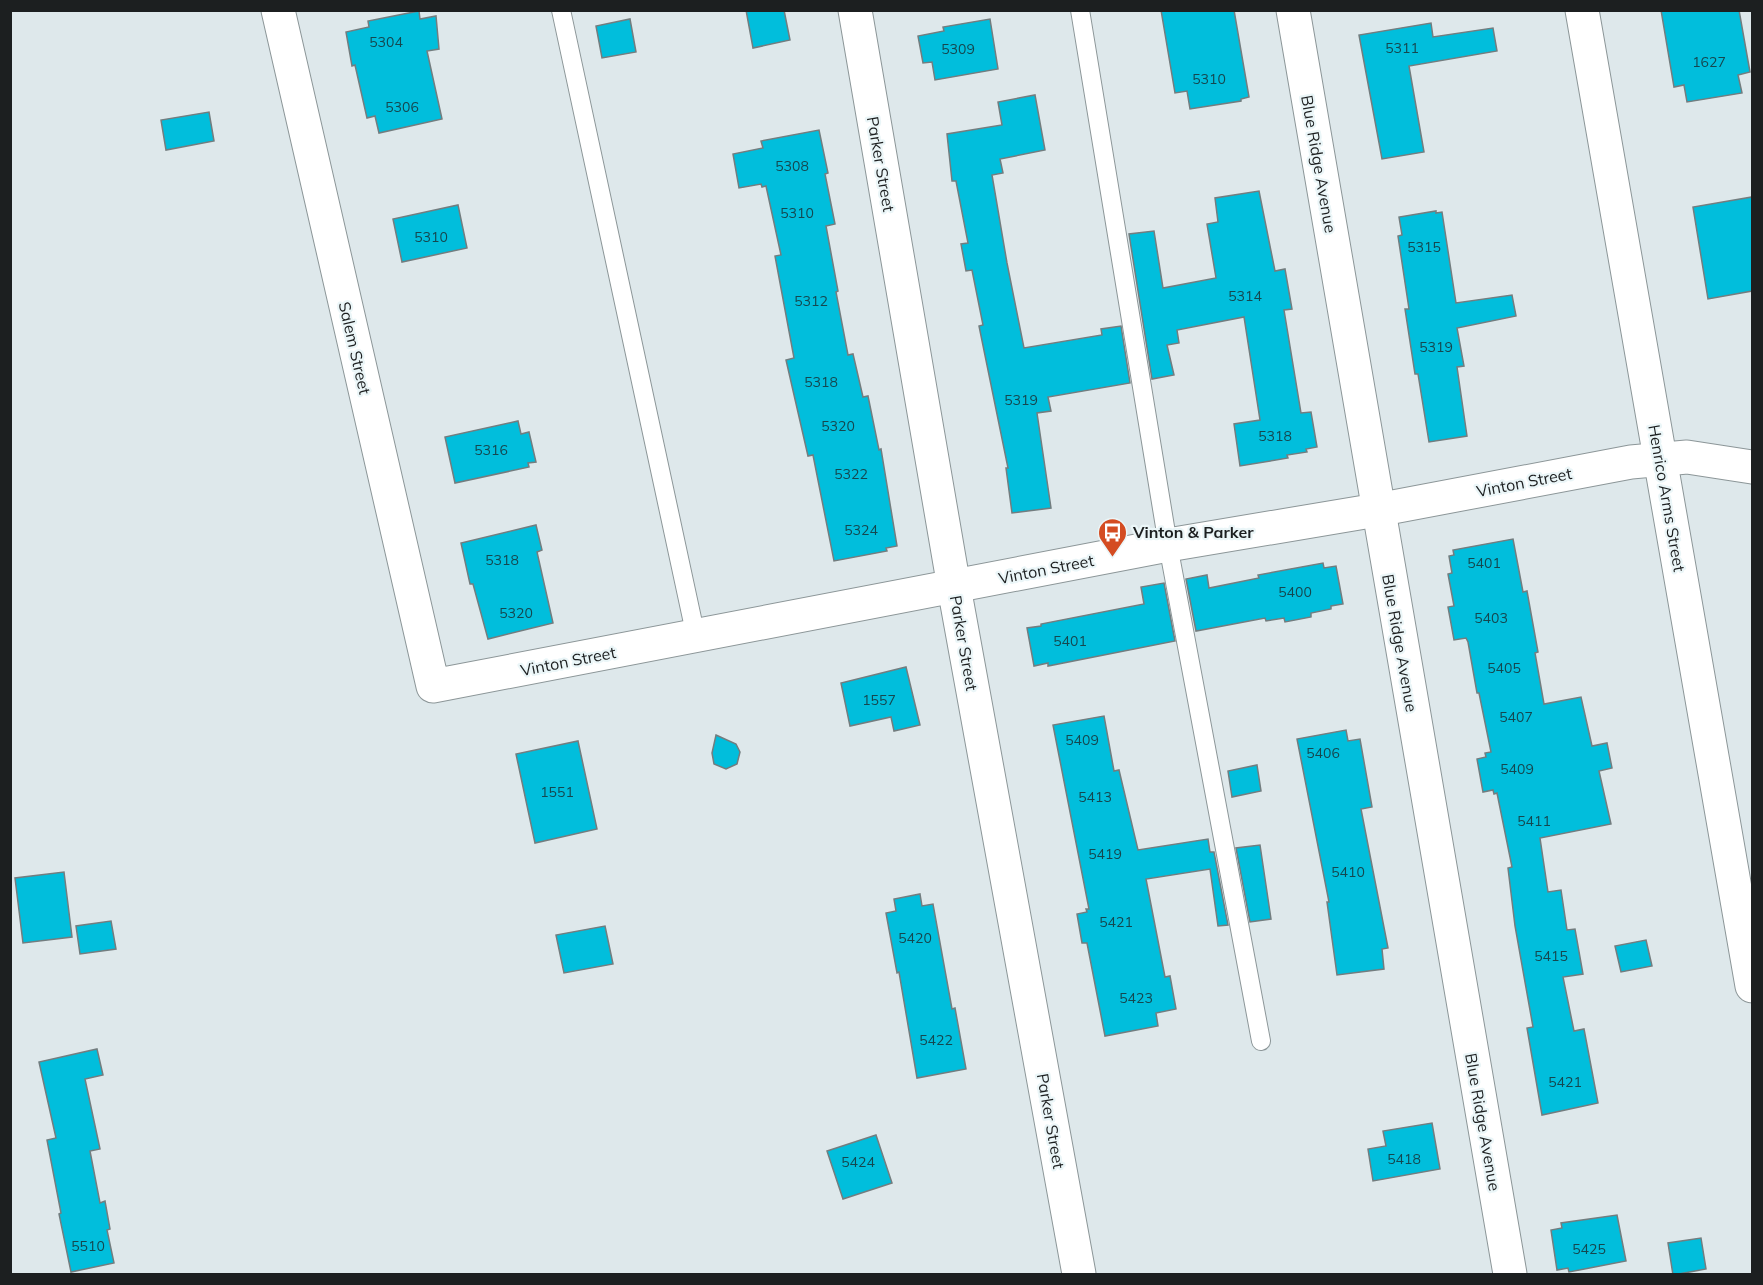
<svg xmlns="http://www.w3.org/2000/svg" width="1763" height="1285" viewBox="0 0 1763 1285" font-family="Mulish,sans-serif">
<rect width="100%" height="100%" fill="#dee8eb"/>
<g fill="#01bedc" stroke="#737d7f" stroke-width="1.5">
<path d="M 746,10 L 784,10 L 790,40 L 753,48 Z"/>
<path d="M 1161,10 L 1234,10 L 1249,97 L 1241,99 L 1241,101 L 1190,109 L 1187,91 L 1175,93 Z"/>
<path d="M 1661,10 L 1739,10 L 1750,72 L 1738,75 L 1742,93 L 1687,102 L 1684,85 L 1674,87 Z"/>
<path d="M 419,11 L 420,19 L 436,16 L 439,49 L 427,51 L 442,119 L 379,133 L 375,116 L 367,118 L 355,65 L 352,66 L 346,32 L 369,27 L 368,21 Z"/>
<path d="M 630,19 L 636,52 L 602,58 L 596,26 Z"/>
<path d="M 990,19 L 998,69 L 935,80 L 932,62 L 923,63 L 918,36 L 944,31 L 943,27 Z"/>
<path d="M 1431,23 L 1433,37 L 1493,28 L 1497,51 L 1409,66 L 1424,152 L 1382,159 L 1359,35 Z"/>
<path d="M 1035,95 L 1045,150 L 1000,159 L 1003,173 L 992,175 L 1007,263 L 1024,348 L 1102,335 L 1101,329 L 1121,326 L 1130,383 L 1048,397 L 1051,411 L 1037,413 L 1051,508 L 1012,513 L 1006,468 L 1008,468 L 979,326 L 983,325 L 972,270 L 966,271 L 961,244 L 968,243 L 956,181 L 952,181 L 947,134 L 1002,125 L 998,102 Z"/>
<path d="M 209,112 L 214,141 L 166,150 L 161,120 Z"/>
<path d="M 819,130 L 828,173 L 825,174 L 835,224 L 826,226 L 838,291 L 836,292 L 848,355 L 853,354 L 863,397 L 868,396 L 879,450 L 881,449 L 897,546 L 886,548 L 887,551 L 834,561 L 813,455 L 808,456 L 786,360 L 794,358 L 775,256 L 781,255 L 766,186 L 762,187 L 761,184 L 739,188 L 733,154 L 763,148 L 761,141 Z"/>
<path d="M 1259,191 L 1275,271 L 1285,269 L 1292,309 L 1284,310 L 1301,413 L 1311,412 L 1317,447 L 1306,449 L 1307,452 L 1287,455 L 1288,458 L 1240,466 L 1234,424 L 1260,420 L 1244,317 L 1177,330 L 1179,343 L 1167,345 L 1174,375 L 1152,379 L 1129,234 L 1154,231 L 1163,288 L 1216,278 L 1207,224 L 1218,222 L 1215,198 Z"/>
<path d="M 1752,197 L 1752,291 L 1708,299 L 1693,207 Z"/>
<path d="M 458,205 L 467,248 L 402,262 L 393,219 Z"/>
<path d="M 1436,211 L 1436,213 L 1442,212 L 1456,303 L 1512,295 L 1516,316 L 1457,328 L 1464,366 L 1457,367 L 1467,436 L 1429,442 L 1418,374 L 1415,374 L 1405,309 L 1409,309 L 1398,236 L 1402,235 L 1399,217 Z"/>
<path d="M 518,421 L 521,434 L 529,432 L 536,462 L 528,463 L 529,467 L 455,483 L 445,437 Z"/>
<path d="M 536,525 L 542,550 L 537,552 L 553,623 L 488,639 L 473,584 L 470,584 L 461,543 Z"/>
<path d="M 1513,539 L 1523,592 L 1527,591 L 1538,652 L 1535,653 L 1544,704 L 1581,697 L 1592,746 L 1607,743 L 1612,768 L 1599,771 L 1611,824 L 1540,838 L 1548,892 L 1561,890 L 1567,930 L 1575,929 L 1583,974 L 1563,977 L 1574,1031 L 1584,1029 L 1598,1103 L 1542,1115 L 1527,1028 L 1533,1027 L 1515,926 L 1508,868 L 1512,867 L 1497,793 L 1494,794 L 1493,790 L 1483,792 L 1477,759 L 1486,757 L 1485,753 L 1491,752 L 1479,693 L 1477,693 L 1468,642 L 1466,638 L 1454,640 L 1448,607 L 1454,606 L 1448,574 L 1452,573 L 1449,556 L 1454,555 L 1453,550 Z"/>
<path d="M 1323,563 L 1324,568 L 1336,566 L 1343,604 L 1331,606 L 1331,609 L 1311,613 L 1311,617 L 1285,622 L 1284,618 L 1266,621 L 1265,618 L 1196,631 L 1186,579 L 1207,575 L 1209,588 L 1259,578 L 1258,575 Z"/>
<path d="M 1164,583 L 1175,641 L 1048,666 L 1048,663 L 1034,666 L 1027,628 L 1041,626 L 1041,624 L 1144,604 L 1141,587 Z"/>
<path d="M 906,667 L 920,725 L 894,731 L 891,717 L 850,726 L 841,683 Z"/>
<path d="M 1104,716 L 1114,771 L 1119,770 L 1138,850 L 1208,839 L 1210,852 L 1214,852 L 1228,925 L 1218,926 L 1210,869 L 1146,879 L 1165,977 L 1170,976 L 1176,1009 L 1156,1013 L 1158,1026 L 1105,1036 L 1087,943 L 1082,943 L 1077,914 L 1087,912 L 1086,909 L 1089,909 L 1053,725 Z"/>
<path d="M 1346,730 L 1348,741 L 1360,739 L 1372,807 L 1361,809 L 1388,948 L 1382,949 L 1384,969 L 1337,975 L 1327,902 L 1329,902 L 1297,739 Z"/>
<path d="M 716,735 L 736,744 L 740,752 L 737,764 L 726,769 L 714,764 L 712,753 Z"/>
<path d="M 578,741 L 597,829 L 535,843 L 516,754 Z"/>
<path d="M 1257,765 L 1261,791 L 1232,797 L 1228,771 Z"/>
<path d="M 1260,845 L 1271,919 L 1250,922 L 1236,848 Z"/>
<path d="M 64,872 L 72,937 L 23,943 L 15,878 Z"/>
<path d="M 920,894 L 922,906 L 933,904 L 952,1009 L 955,1008 L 966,1069 L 917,1078 L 899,972 L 897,973 L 886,913 L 896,911 L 894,899 Z"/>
<path d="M 111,921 L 116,949 L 80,954 L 76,926 Z"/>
<path d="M 605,926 L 613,964 L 564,973 L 556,935 Z"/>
<path d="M 1646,940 L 1652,966 L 1621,972 L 1615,946 Z"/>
<path d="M 97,1049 L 103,1075 L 85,1079 L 100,1149 L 90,1151 L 100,1203 L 105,1201 L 110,1229 L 107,1230 L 114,1263 L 71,1272 L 59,1214 L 61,1213 L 47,1140 L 56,1138 L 39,1062 Z"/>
<path d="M 1432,1123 L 1440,1169 L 1373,1181 L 1368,1149 L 1386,1146 L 1383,1131 Z"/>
<path d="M 876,1135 L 892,1183 L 843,1199 L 827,1151 Z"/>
<path d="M 1617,1215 L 1626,1261 L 1569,1272 L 1568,1268 L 1557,1270 L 1551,1230 L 1562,1228 L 1561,1223 Z"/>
<path d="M 1701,1238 L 1706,1269 L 1673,1275 L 1668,1243 Z"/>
</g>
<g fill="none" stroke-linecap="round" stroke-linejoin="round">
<defs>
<g id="lane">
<path d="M 561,10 L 696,637"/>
<path d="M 1080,10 L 1168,545 L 1261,1041"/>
</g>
<g id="street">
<path d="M 278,10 L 433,686 L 1168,545 L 1377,510 L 1631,462 L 1687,457 L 1752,467"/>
<path d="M 855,10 L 954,587 L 1079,1274"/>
<path d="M 1293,10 L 1510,1274"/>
<path d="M 1582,10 L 1752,986"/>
</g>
</defs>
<use href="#lane" stroke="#8c9698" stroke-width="20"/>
<use href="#street" stroke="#8c9698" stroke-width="35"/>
<use href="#lane" stroke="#fff" stroke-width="18"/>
<use href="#street" stroke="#fff" stroke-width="33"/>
</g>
<defs>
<symbol id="bus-pin" viewBox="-11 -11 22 30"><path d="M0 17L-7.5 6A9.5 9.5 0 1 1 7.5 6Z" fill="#d44c22" stroke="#ebf6f8"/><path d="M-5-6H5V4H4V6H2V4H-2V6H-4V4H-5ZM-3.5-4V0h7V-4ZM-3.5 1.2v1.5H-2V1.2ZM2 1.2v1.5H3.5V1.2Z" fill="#fff"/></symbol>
</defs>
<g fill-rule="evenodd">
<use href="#bus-pin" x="1096" y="516" width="33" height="45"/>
</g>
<g text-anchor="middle" stroke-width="4.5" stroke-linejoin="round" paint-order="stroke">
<g font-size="14" fill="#15474f">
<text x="386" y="47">5304</text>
<text x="1402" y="53">5311</text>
<text x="958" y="54">5309</text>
<text x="1709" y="67">1627</text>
<text x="1209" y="84">5310</text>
<text x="402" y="112">5306</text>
<text x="792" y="171">5308</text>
<text x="797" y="218">5310</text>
<text x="431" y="242">5310</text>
<text x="1424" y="252">5315</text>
<text x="1245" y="301">5314</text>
<text x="811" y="306">5312</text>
<text x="1436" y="352">5319</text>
<text x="821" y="387">5318</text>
<text x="1021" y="405">5319</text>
<text x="838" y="431">5320</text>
<text x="1275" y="441">5318</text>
<text x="491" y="455">5316</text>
<text x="851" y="479">5322</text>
<text x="861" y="535">5324</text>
<text x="502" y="565">5318</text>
<text x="1484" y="568">5401</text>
<text x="1295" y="597">5400</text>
<text x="516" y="618">5320</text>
<text x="1491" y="623">5403</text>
<text x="1070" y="646">5401</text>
<text x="1504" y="673">5405</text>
<text x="879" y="705">1557</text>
<text x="1516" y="722">5407</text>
<text x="1082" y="745">5409</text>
<text x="1323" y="758">5406</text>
<text x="1517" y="774">5409</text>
<text x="557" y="797">1551</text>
<text x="1095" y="802">5413</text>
<text x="1534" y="826">5411</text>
<text x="1105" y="859">5419</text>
<text x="1348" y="877">5410</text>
<text x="1116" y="927">5421</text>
<text x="915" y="943">5420</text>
<text x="1551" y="961">5415</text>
<text x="1136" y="1003">5423</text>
<text x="936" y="1045">5422</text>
<text x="1565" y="1087">5421</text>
<text x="1404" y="1164">5418</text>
<text x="858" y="1167">5424</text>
<text x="88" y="1251">5510</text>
<text x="1589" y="1254">5425</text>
</g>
<g font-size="16" fill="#1c1f20" stroke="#ebf6f8">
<text transform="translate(881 164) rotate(80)" y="6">Parker Street</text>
<text transform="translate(1319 164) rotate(80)" y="6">Blue Ridge Avenue</text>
<text transform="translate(355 348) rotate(77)" y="6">Salem Street</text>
<text transform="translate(1524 482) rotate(-11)" y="6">Vinton Street</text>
<text transform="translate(1667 498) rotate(80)" y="6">Henrico Arms Street</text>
<text transform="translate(1046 569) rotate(-11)" y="6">Vinton Street</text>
<text transform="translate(964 643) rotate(80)" y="6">Parker Street</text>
<text transform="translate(1400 643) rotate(80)" y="6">Blue Ridge Avenue</text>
<text transform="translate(568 661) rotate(-11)" y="6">Vinton Street</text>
<text transform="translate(1051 1121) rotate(80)" y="6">Parker Street</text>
<text transform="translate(1483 1122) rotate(80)" y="6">Blue Ridge Avenue</text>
</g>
<g font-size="16" font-weight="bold" fill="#1c1f20" stroke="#ebf6f8" text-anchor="start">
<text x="1133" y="538">Vinton &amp; Parker</text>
</g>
</g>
<rect width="1763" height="1285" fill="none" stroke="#1c1f20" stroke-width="24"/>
</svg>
